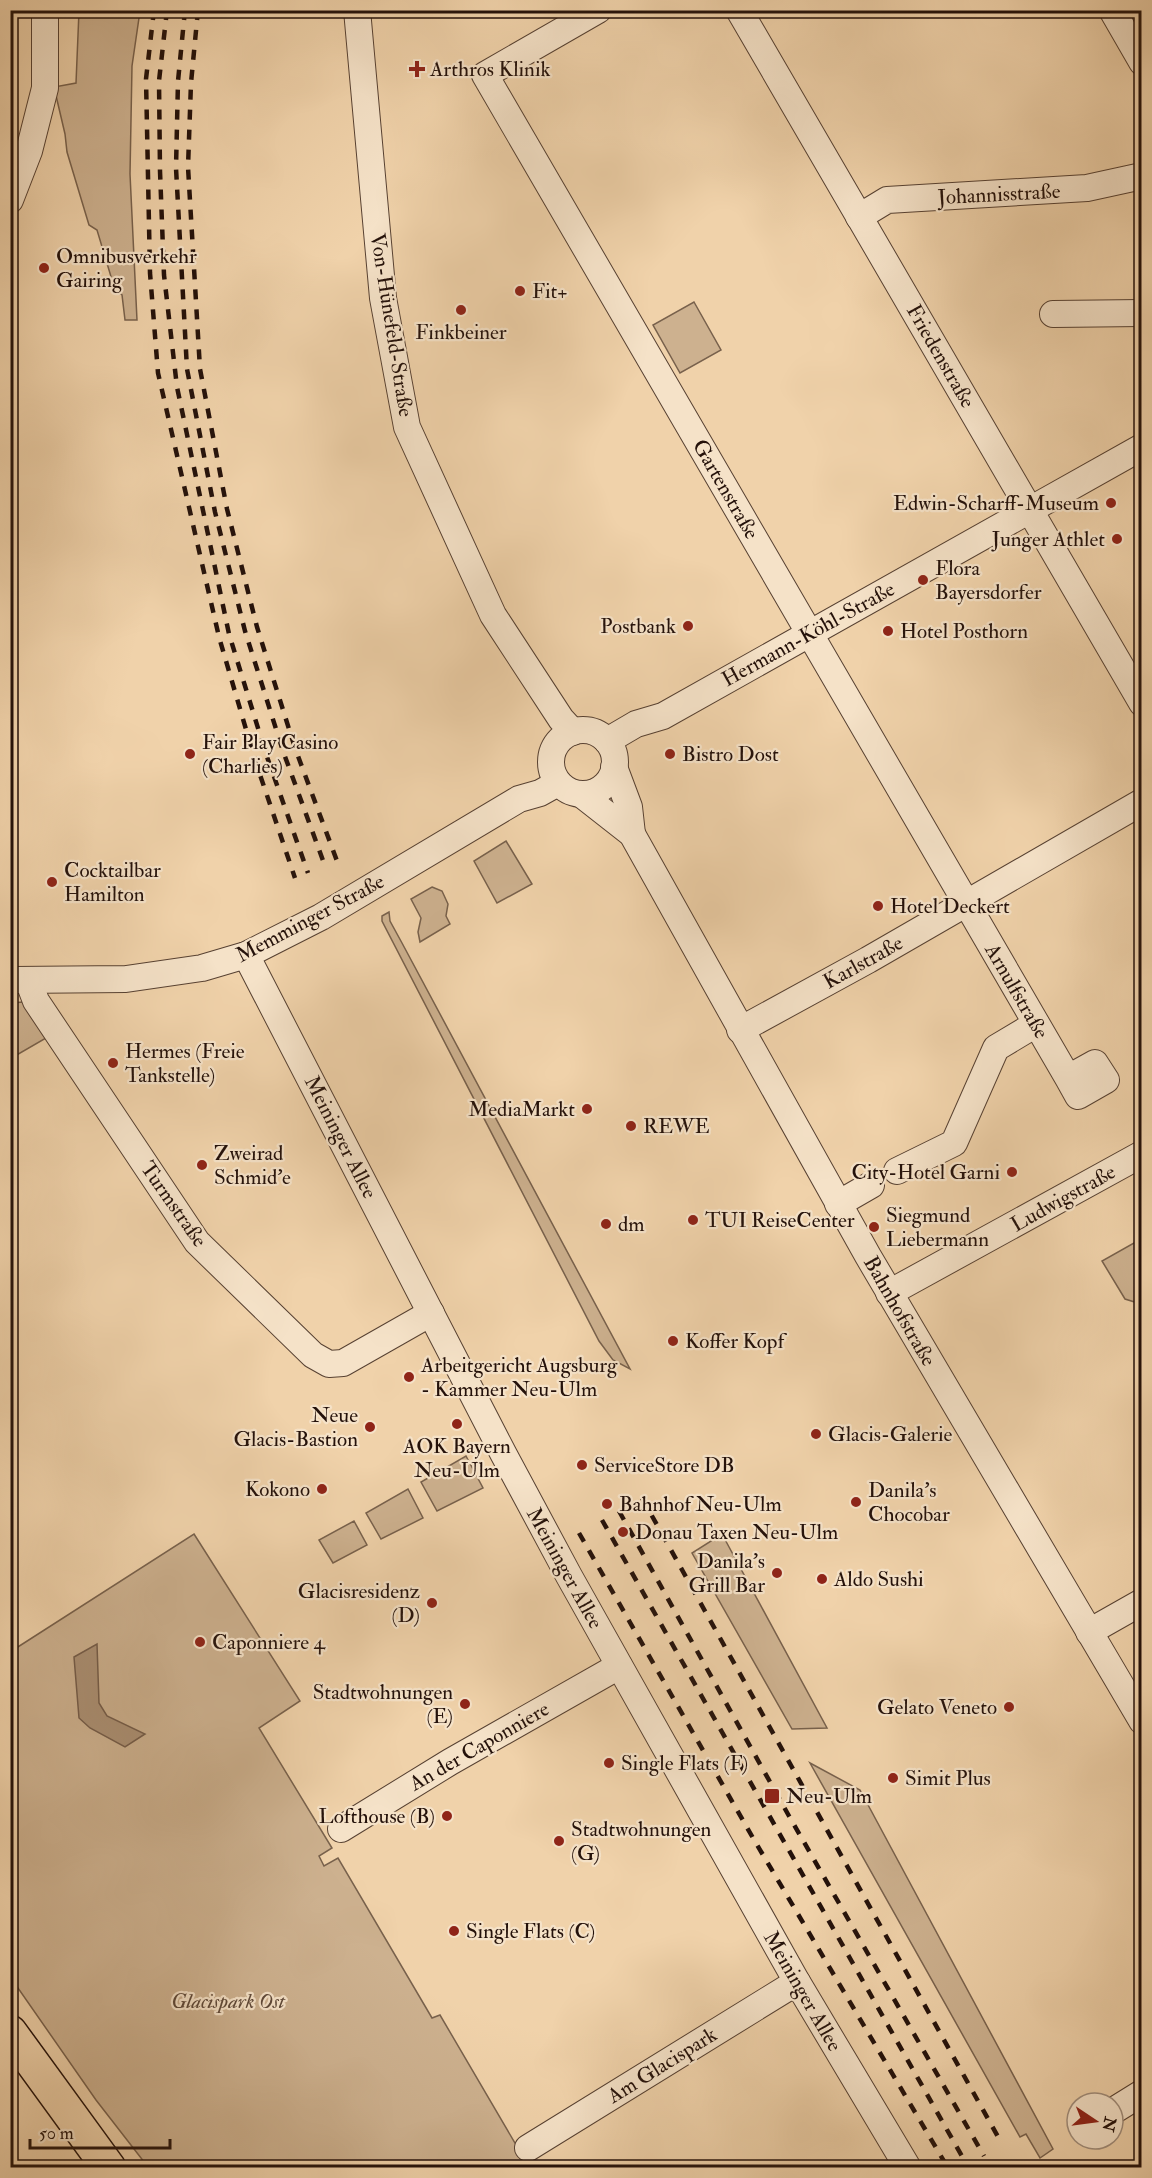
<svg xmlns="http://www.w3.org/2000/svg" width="1152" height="2178" viewBox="0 0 1152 2178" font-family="'IM FELL Double Pica',serif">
<rect width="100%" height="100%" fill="#f0d2aa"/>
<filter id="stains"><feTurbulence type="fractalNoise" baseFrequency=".00333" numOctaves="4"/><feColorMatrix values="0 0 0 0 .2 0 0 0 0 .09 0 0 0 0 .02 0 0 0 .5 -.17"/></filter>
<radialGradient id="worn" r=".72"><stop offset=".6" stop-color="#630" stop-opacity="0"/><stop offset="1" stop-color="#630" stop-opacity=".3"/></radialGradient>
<g fill="#cdb18f" stroke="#78614c" stroke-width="1.5">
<path d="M 79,11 L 140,11 L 132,66 L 130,174 L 137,320 L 125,320 L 122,295 L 115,290 L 97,230 L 89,225 L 67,152 L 65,134 L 54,87 L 76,83 Z"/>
<path d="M 694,302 L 721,350 L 680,373 L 653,325 Z"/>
<path d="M 506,841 L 532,884 L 497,903 L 474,861 Z"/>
<path d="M 432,887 L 442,891 L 448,904 L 446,916 L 450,924 L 420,942 L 418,932 L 421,918 L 411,899 Z"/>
<path d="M 389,912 L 390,921 L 402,943 L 630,1369 L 613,1360 L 599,1341 L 382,921 L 382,916 Z"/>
<path d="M 36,1001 L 53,1034 L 15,1056 L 11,1050 L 11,1003 Z"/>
<path d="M 1141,1239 L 1141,1304 L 1125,1299 L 1102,1261 Z"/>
<path d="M 466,1456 L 483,1488 L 437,1511 L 421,1482 Z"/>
<path d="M 408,1489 L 423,1518 L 381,1539 L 366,1513 Z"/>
<path d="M 354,1521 L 367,1545 L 333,1563 L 319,1540 Z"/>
<path d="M 194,1534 L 300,1701 L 259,1728 L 332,1848 L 319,1856 L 324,1866 L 338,1858 L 432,2018 L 440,2015 L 529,2167 L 148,2167 L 96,2100 L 11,1978 L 10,1652 Z"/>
<path d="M 722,1534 L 827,1728 L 792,1729 L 692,1553 Z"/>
<path d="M 810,1763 L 860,1790 L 1053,2149 L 1040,2158 L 1026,2134 L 1020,2137 Z"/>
</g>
<path fill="#ab9074" stroke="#755d4a" stroke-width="1.5" d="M 97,1644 L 99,1703 L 107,1716 L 145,1734 L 125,1747 L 90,1728 L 79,1718 L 74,1657 Z"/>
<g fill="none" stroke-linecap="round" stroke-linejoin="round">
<defs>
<g id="minor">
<path d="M 357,10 L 383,298 L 407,427 L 493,615 L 561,719 L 573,732"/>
<path d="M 598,10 L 485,75 C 681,409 874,744 1068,1078 L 1078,1096 L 1106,1080 L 1095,1063 L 1068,1078"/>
<path d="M 739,10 L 1142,703"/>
<path d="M 1112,10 L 1142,62"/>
<path d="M 10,200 L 29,151 L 45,88 L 45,10"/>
<path d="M 859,217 L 887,200 L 1087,188 L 1142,176"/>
<path d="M 1053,314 L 1142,313"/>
<circle cx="583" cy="762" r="32"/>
<path d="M 607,741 L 636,724 L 663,716 L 1142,447"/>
<path d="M 614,767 L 629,807 L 632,834"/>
<path d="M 581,794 L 632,834 L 868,1256 L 1142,1721"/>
<path d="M 246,955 L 503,1453 L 569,1576 L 797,1982 L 908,2168"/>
<path d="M 14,980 L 126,979 L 202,968 L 246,955 L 321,917 L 519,799 L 540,793 L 558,783"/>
<path d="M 28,980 L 36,1001 L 197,1242 L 313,1355 L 329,1364 L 343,1363 L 431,1313"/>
<path d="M 740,1030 L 868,960 L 1142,802"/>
<path d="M 897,1171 L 954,1143 L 996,1048 L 1036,1024"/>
<path d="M 838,1204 L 871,1185"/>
<path d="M 889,1293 L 1142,1154"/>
<path d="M 1089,1632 L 1142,1602"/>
<path d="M 341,1829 L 450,1762 L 619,1666"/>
<path d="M 1113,2111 L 1142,2093"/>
<path d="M 528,2148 L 797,1982"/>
</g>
<path id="major" d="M 10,2032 L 109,2168"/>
</defs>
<use href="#minor" stroke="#574132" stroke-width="28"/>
<use href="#major" stroke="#24110a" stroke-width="36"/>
<use href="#minor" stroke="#f5e2c8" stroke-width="26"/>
<use href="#major" stroke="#f0d2aa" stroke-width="33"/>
<g stroke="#24110a" stroke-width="4.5" stroke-dasharray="10 10" stroke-linecap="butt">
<path d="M 154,10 L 146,79 L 150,273 L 158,373 L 219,637 L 255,760 L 295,878"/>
<path d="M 167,10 L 159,81 L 160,171 L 164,275 L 177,387 L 229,634 L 266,754 L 308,873"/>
<path d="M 185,10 L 178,81 L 176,168 L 187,369 L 215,512 L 245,631 L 283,751 L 325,866"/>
<path d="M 198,10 L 191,83 L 188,167 L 200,369 L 227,509 L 257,627 L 295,748 L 337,861"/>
<path d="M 642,1498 L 1002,2144"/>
<path d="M 619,1511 L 789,1816 L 984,2156"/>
<path d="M 602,1520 L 963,2158"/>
<path d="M 579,1533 L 753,1838 L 948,2168"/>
</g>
</g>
<g fill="#8f2418" stroke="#f5e2c8" stroke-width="2">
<path d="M414 60h6v6h6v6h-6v6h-6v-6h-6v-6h6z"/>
<circle cx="44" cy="268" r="6"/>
<circle cx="520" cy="291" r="6"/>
<circle cx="461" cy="310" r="6"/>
<circle cx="1111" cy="503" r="6"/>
<circle cx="1117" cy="539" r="6"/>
<circle cx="923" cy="580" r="6"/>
<circle cx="688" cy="626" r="6"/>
<circle cx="888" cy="631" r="6"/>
<circle cx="190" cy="754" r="6"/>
<circle cx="670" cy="754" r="6"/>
<circle cx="52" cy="882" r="6"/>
<circle cx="878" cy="906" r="6"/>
<circle cx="113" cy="1063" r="6"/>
<circle cx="587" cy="1109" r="6"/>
<circle cx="631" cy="1126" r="6"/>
<circle cx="202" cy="1165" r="6"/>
<circle cx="1012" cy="1172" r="6"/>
<circle cx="693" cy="1220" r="6"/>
<circle cx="606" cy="1224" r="6"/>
<circle cx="874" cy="1227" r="6"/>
<circle cx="673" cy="1341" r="6"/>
<circle cx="409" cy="1377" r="6"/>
<circle cx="457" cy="1424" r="6"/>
<circle cx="370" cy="1427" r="6"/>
<circle cx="816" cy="1434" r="6"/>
<circle cx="582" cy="1465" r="6"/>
<circle cx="322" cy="1489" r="6"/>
<circle cx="856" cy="1502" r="6"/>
<circle cx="607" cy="1504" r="6"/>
<circle cx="623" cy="1532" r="6"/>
<circle cx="777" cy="1573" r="6"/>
<circle cx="822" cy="1579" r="6"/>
<circle cx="432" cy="1603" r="6"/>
<circle cx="200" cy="1642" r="6"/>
<circle cx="465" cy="1704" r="6"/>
<circle cx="1009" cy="1707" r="6"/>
<circle cx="609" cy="1763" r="6"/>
<circle cx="893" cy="1778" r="6"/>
<rect x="764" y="1788" width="16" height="16" rx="3"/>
<circle cx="447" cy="1816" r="6"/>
<circle cx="559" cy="1841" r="6"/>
<circle cx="454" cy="1931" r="6"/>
</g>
<g text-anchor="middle" stroke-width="4.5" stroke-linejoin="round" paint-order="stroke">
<g font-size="21" fill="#24110a" stroke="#f5e2c8" text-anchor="start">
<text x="430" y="76">Arthros Klinik</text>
<text x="56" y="263">Omnibusverkehr<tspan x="56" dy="24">Gairing</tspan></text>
<text x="532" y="298">Fit+</text>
<text x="461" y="339" text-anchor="middle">Finkbeiner</text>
<text x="1099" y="510" text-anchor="end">Edwin-Scharff-Museum</text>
<text x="1105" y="546" text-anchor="end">Junger Athlet</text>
<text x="935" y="575">Flora<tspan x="935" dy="24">Bayersdorfer</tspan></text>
<text x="676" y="633" text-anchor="end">Postbank</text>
<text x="900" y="638">Hotel Posthorn</text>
<text x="202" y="749">Fair Play Casino<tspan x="202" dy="24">(Charlies)</tspan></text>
<text x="682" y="761">Bistro Dost</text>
<text x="64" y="877">Cocktailbar<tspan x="64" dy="24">Hamilton</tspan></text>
<text x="890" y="913">Hotel Deckert</text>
<text x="125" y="1058">Hermes (Freie<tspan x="125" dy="24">Tankstelle)</tspan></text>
<text x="575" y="1116" text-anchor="end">MediaMarkt</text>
<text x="643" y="1133">REWE</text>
<text x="214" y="1160">Zweirad<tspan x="214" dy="24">Schmid'e</tspan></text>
<text x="1000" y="1179" text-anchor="end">City-Hotel Garni</text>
<text x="886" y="1222">Siegmund<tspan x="886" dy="24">Liebermann</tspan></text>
<text x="705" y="1227">TUI ReiseCenter</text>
<text x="618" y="1231">dm</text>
<text x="685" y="1348">Koffer Kopf</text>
<text x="421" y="1372">Arbeitgericht Augsburg<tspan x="421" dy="24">- Kammer Neu-Ulm</tspan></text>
<text x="358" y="1422" text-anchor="end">Neue<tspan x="358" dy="24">Glacis-Bastion</tspan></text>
<text x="828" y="1441">Glacis-Galerie</text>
<text x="457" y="1453" text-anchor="middle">AOK Bayern<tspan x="457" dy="24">Neu-Ulm</tspan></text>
<text x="594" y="1472">ServiceStore DB</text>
<text x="310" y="1496" text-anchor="end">Kokono</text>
<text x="868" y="1497">Danila's<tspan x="868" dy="24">Chocobar</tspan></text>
<text x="619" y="1511">Bahnhof Neu-Ulm</text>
<text x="635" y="1539">Donau Taxen Neu-Ulm</text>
<text x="765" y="1568" text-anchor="end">Danila's<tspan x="765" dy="24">Grill Bar</tspan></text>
<text x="834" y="1586">Aldo Sushi</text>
<text x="420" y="1598" text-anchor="end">Glacisresidenz<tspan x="420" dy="24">(D)</tspan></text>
<text x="212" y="1649">Caponniere 4</text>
<text x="453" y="1699" text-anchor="end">Stadtwohnungen<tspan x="453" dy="24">(E)</tspan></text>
<text x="997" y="1714" text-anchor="end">Gelato Veneto</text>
<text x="621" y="1770">Single Flats (F)</text>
<text x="905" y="1785">Simit Plus</text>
<text x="786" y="1803">Neu-Ulm</text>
<text x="435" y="1823" text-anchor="end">Lofthouse (B)</text>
<text x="571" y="1836">Stadtwohnungen<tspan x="571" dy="24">(G)</tspan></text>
<text x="466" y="1938">Single Flats (C)</text>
</g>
<g font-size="21" fill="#24110a" stroke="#f5e2c8">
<text transform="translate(999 194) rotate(-3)" y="7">Johannisstraße</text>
<text transform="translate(392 325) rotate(81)" y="7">Von-Hünefeld-Straße</text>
<text transform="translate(941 356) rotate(60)" y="7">Friedenstraße</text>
<text transform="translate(726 489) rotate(60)" y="7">Gartenstraße</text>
<text transform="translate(808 634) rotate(-29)" y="7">Hermann-Köhl-Straße</text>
<text transform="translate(310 918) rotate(-28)" y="7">Memminger Straße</text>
<text transform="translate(863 962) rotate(-29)" y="7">Karlstraße</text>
<text transform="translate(1017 991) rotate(60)" y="7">Arnulfstraße</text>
<text transform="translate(341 1137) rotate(63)" y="7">Meininger Allee</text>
<text transform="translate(1063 1198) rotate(-29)" y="7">Ludwigstraße</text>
<text transform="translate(174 1204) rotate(55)" y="7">Turmstraße</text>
<text transform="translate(900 1311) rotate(60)" y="7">Bahnhofstraße</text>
<text transform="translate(565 1568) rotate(61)" y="7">Meininger Allee</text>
<text transform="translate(479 1746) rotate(-30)" y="7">An der Caponniere</text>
<text transform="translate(803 1991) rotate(60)" y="7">Meininger Allee</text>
<text transform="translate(662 2065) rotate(-32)" y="7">Am Glacispark</text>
</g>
<g font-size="21" font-style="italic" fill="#5f4939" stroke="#f5e2c8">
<text x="228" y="2008">Glacispark Ost</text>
</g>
</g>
<rect width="1152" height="2178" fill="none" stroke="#f0d2aa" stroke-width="36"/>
<rect x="12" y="12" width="1128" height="2154" fill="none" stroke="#24110a" stroke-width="3"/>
<rect x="18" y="18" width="1116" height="2142" fill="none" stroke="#24110a" stroke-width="1.5"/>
<g transform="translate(1095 2121) rotate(103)"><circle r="28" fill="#f5e2c8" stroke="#a18e7c" stroke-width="1.5"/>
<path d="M0-4.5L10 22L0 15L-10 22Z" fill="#8f2418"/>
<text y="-9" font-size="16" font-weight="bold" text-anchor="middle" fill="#24110a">N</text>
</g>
<path d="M30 2139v9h140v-9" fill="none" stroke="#24110a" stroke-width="3"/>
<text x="39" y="2139" font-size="18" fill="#24110a" stroke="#f5e2c8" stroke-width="4.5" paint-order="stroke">50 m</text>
<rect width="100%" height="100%" filter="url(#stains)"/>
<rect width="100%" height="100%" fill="url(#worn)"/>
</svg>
